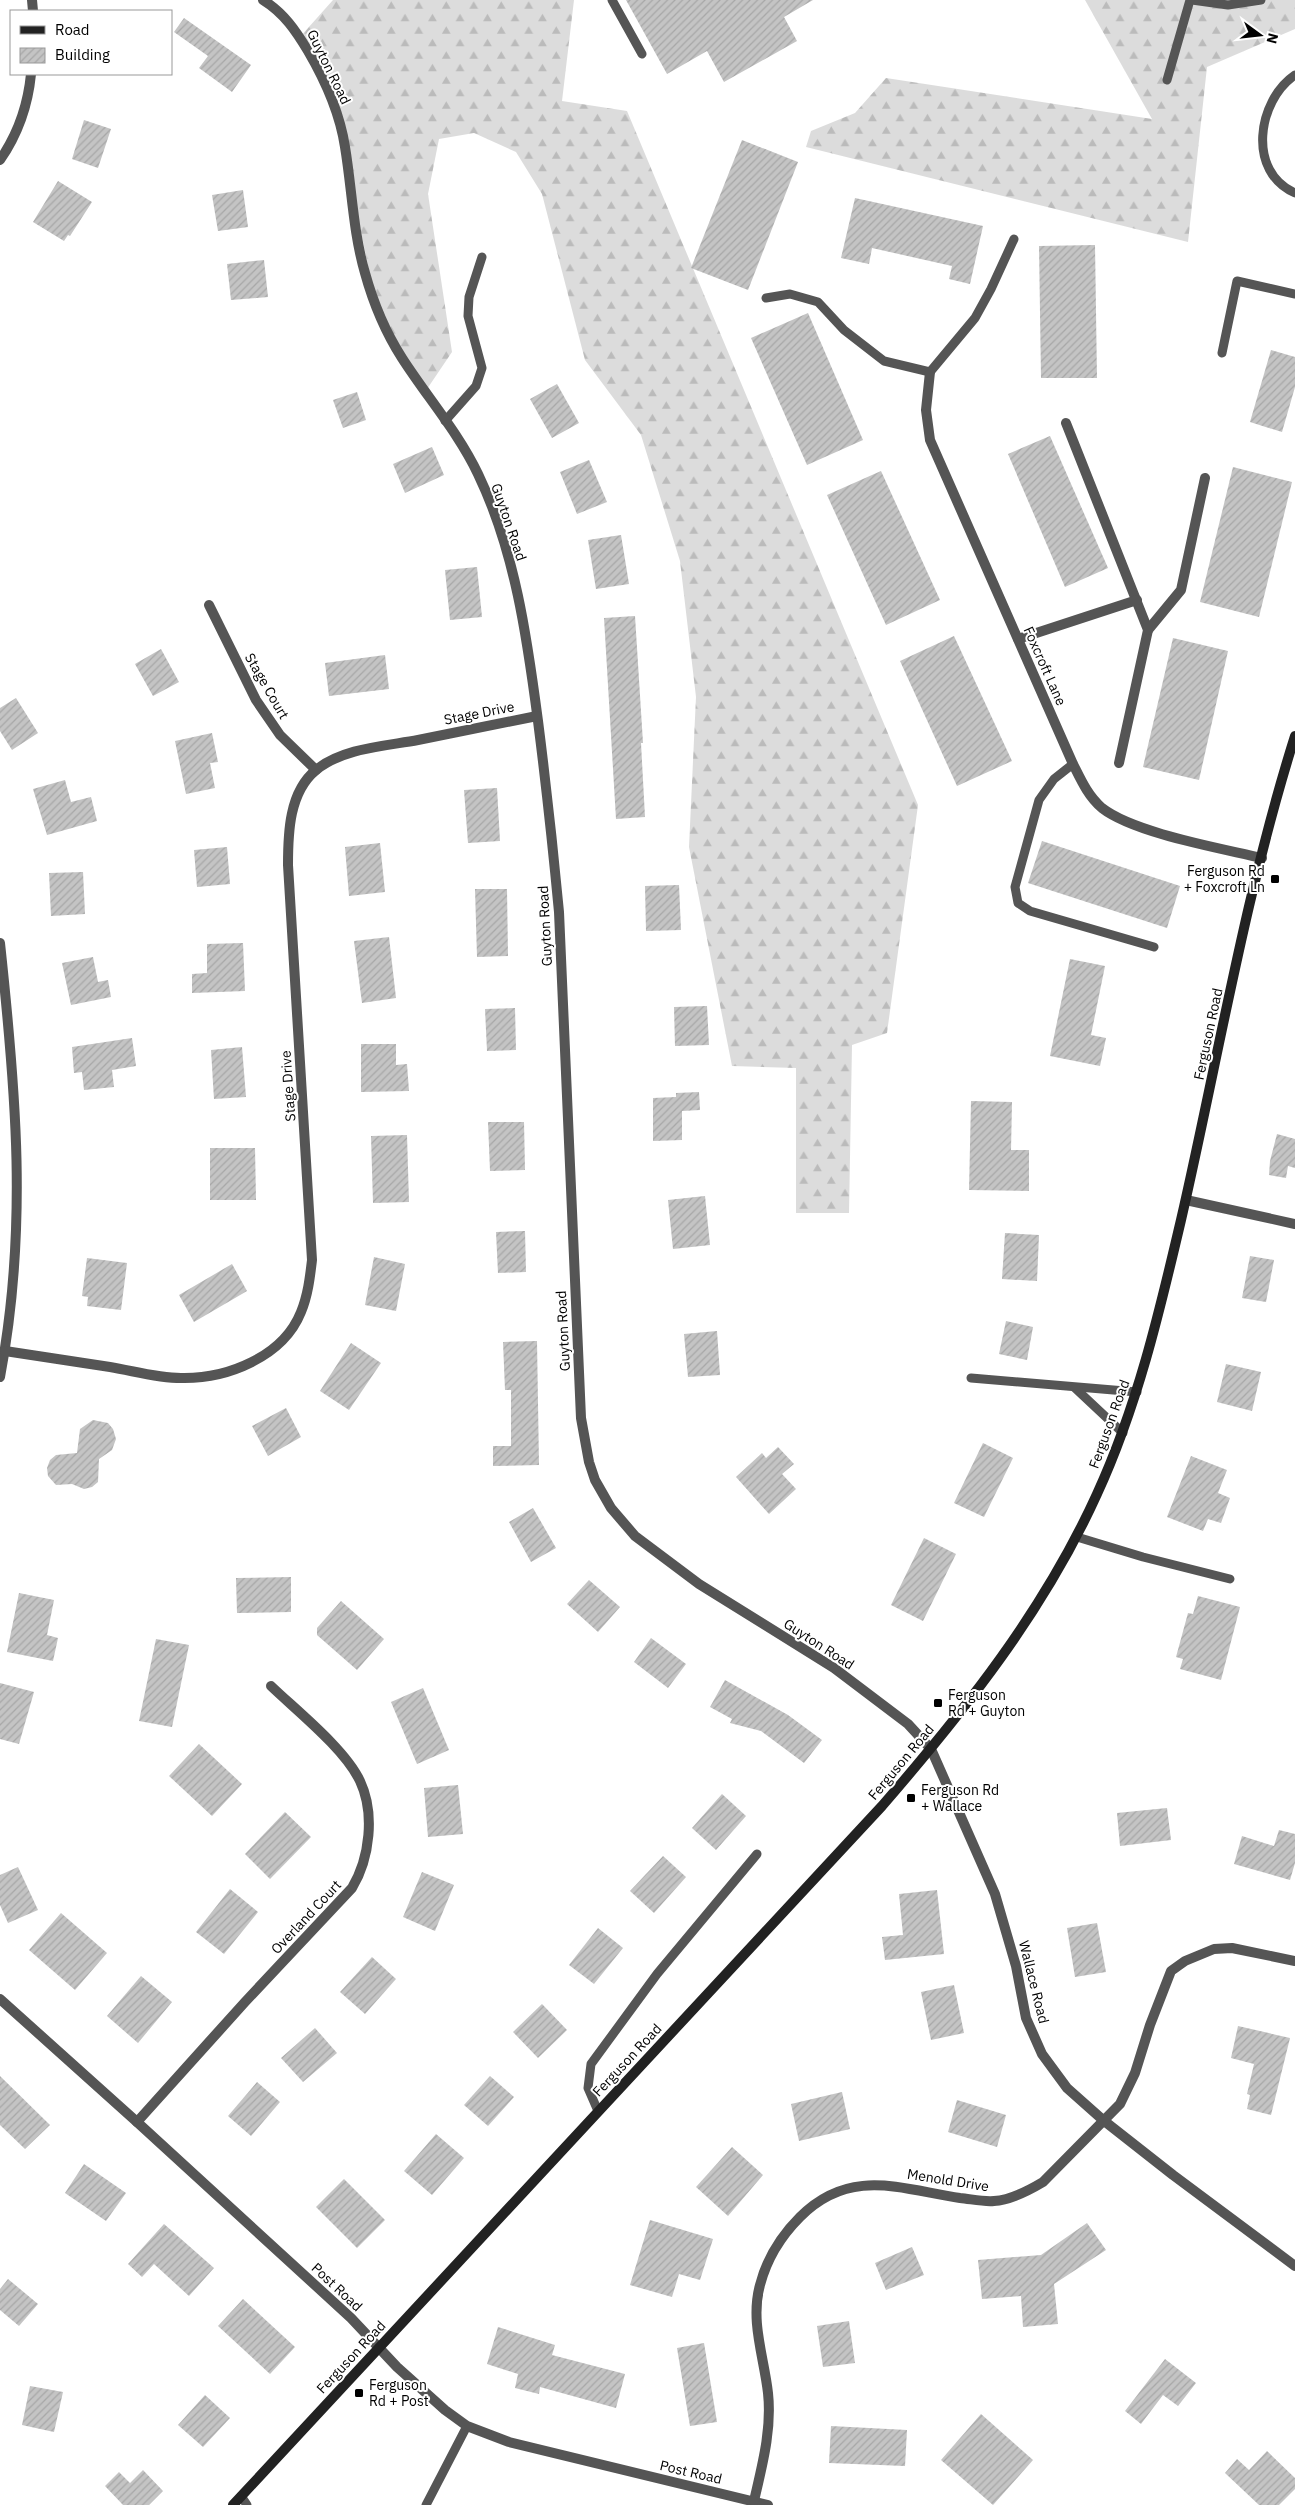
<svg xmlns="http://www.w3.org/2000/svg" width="1295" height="2505" viewBox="0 0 1295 2505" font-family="'IBM Plex Sans',sans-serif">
<defs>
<pattern id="forest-firs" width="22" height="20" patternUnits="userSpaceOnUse" patternTransform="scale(1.25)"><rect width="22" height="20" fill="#dcdcdc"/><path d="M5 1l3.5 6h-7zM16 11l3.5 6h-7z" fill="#bbb"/></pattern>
<pattern id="building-hatch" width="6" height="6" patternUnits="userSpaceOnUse" patternTransform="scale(1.25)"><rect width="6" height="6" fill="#c4c4c4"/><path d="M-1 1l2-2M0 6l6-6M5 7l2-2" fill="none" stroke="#a7a7a7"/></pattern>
</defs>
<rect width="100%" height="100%" fill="#fff"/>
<g fill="url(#forest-firs)">
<path d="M 333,0 L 574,0 L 562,101 L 627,111 L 918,805 L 887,1033 L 852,1045 L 849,1213 L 796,1213 L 796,1068 L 732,1066 L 689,847 L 696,697 L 680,561 L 641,435 L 585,360 L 542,194 L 516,152 L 474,133 L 439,139 L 428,194 L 452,352 L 425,392 L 375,300 L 337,115 L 300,37 Z"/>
<path d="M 1085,0 L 1295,0 L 1295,29 L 1207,67 L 1188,242 L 806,147 L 811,131 L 855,113 L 886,78 L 1152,119 Z"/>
</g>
<g fill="url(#building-hatch)">
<path d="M 626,0 L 813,0 L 784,17 L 797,41 L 724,82 L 707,51 L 667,74 Z"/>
<path d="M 184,18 L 251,65 L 232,92 L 199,68 L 208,56 L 174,32 Z"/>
<path d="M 84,120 L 111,129 L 98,168 L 72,159 Z"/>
<path d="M 742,140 L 798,162 L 748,290 L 691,268 Z"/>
<path d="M 58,181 L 92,202 L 70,236 L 68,235 L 64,241 L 33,222 Z"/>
<path d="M 243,190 L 248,227 L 218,231 L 212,195 Z"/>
<path d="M 855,198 L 983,226 L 970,284 L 949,279 L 952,266 L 872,248 L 869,264 L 841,258 Z"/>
<path d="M 1095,245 L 1097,378 L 1041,378 L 1039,246 Z"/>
<path d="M 264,260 L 268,297 L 231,300 L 227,264 Z"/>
<path d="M 808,313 L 863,440 L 807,465 L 751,338 Z"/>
<path d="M 1271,350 L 1295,357 L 1295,387 L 1282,432 L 1250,422 Z"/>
<path d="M 557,384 L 579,423 L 552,438 L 530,399 Z"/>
<path d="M 357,392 L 366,420 L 343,428 L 333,400 Z"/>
<path d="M 1050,436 L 1108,568 L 1065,587 L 1008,454 Z"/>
<path d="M 432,447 L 444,475 L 405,493 L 393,464 Z"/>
<path d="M 589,460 L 607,502 L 577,514 L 560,472 Z"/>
<path d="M 1233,467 L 1292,482 L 1259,617 L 1200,602 Z"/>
<path d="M 881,471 L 940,600 L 886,625 L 827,495 Z"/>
<path d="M 621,535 L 629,584 L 596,589 L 588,540 Z"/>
<path d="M 477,567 L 482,617 L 450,620 L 445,570 Z"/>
<path d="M 635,616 L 643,743 L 641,743 L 645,817 L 616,819 L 604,618 Z"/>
<path d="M 954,636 L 1012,761 L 957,786 L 900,661 Z"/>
<path d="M 1173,638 L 1228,651 L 1199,780 L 1143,767 Z"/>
<path d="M 161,649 L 179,682 L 153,696 L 135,664 Z"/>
<path d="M 385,655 L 389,689 L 329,696 L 325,663 Z"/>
<path d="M 16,698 L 38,733 L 12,750 L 0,731 L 0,708 Z"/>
<path d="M 212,733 L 218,762 L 210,763 L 215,788 L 186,794 L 175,741 Z"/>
<path d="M 65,780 L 71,802 L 91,797 L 97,821 L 47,835 L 33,789 Z"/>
<path d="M 497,788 L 500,841 L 468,843 L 464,790 Z"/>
<path d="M 1042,841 L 1180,886 L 1167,928 L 1028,883 Z"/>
<path d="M 380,843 L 385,892 L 349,896 L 345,847 Z"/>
<path d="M 227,847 L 230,884 L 197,887 L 194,850 Z"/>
<path d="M 83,872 L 85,914 L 51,916 L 49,873 Z"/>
<path d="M 679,885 L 681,930 L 646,931 L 645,886 Z"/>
<path d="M 475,889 L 507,889 L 508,956 L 477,957 Z"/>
<path d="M 389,937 L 396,998 L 362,1003 L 354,941 Z"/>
<path d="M 243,943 L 245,991 L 192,993 L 192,974 L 207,973 L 207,944 Z"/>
<path d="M 93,957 L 98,982 L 108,980 L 111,997 L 71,1005 L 62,963 Z"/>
<path d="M 1070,959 L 1105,966 L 1091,1035 L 1106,1038 L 1100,1066 L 1050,1056 Z"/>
<path d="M 707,1006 L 709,1045 L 675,1046 L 674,1007 Z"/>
<path d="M 515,1008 L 516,1050 L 487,1051 L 485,1009 Z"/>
<path d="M 132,1038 L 136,1066 L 112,1070 L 114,1087 L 84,1090 L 82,1072 L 74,1073 L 72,1047 Z"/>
<path d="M 361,1044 L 396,1044 L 396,1065 L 407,1064 L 409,1091 L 361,1092 Z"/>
<path d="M 242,1047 L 246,1097 L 214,1099 L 211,1050 Z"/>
<path d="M 699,1092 L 700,1110 L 682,1111 L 682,1140 L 653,1141 L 653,1098 L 676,1097 L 676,1093 Z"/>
<path d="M 971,1101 L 1012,1102 L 1011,1150 L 1029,1150 L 1029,1191 L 969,1190 Z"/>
<path d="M 488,1122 L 524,1122 L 525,1170 L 490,1171 Z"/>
<path d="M 1277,1134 L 1295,1139 L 1295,1168 L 1288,1166 L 1286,1178 L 1269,1175 L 1270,1161 Z"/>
<path d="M 407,1135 L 409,1202 L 373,1203 L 371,1136 Z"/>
<path d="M 210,1148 L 255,1148 L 256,1200 L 210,1200 Z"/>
<path d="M 705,1196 L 710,1245 L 673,1249 L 668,1200 Z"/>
<path d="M 525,1231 L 526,1272 L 498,1273 L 496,1232 Z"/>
<path d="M 1005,1233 L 1039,1235 L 1037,1281 L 1002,1279 Z"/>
<path d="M 1250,1256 L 1274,1260 L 1266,1302 L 1242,1298 Z"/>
<path d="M 374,1257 L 405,1264 L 396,1311 L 365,1305 Z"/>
<path d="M 87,1258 L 127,1263 L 121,1310 L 87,1306 L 88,1297 L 82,1296 Z"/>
<path d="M 232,1264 L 247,1291 L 194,1322 L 179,1295 Z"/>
<path d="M 1006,1321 L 1033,1327 L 1027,1360 L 999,1354 Z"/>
<path d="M 717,1331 L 720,1375 L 688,1377 L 684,1334 Z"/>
<path d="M 537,1341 L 539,1465 L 493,1466 L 493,1446 L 511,1446 L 511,1390 L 505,1390 L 503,1342 Z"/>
<path d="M 351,1343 L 381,1363 L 349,1410 L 320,1391 Z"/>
<path d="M 1226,1364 L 1261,1372 L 1252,1411 L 1217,1402 Z"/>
<path d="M 286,1408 L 301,1437 L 268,1456 L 252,1426 Z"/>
<path d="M 93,1420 L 108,1423 L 113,1429 L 116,1439 L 112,1450 L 99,1459 L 98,1482 L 92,1487 L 84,1489 L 72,1484 L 56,1485 L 48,1476 L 47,1468 L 50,1460 L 56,1455 L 77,1453 L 80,1429 Z"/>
<path d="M 983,1443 L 1013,1458 L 984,1517 L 954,1503 Z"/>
<path d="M 778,1447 L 794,1464 L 782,1474 L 796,1489 L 769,1514 L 736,1477 L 762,1453 L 766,1458 Z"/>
<path d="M 1191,1456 L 1227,1470 L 1218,1493 L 1230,1498 L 1221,1523 L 1208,1519 L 1203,1531 L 1167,1517 Z"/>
<path d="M 533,1508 L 556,1548 L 531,1562 L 509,1522 Z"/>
<path d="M 924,1538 L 956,1554 L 923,1621 L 891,1605 Z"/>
<path d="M 291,1577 L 291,1612 L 237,1613 L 236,1578 Z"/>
<path d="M 589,1580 L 620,1607 L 598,1632 L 567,1604 Z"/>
<path d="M 19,1593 L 54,1600 L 47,1635 L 58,1638 L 53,1661 L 7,1652 Z"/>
<path d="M 1198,1596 L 1240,1607 L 1221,1680 L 1180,1669 L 1183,1659 L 1176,1657 L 1188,1613 L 1193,1614 Z"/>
<path d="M 341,1601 L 384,1639 L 357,1670 L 317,1635 L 317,1628 Z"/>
<path d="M 651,1638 L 686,1664 L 668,1688 L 634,1662 Z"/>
<path d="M 156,1639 L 189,1645 L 172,1727 L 139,1721 Z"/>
<path d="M 725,1680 L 788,1715 L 822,1740 L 804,1763 L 761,1731 L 730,1723 L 732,1719 L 710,1707 Z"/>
<path d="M 0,1683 L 34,1692 L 19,1744 L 0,1739 Z"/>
<path d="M 423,1688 L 449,1750 L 417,1764 L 391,1702 Z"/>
<path d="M 199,1744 L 242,1784 L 212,1816 L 169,1776 Z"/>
<path d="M 458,1785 L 463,1834 L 428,1837 L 424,1788 Z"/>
<path d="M 722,1794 L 746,1816 L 716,1850 L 692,1828 Z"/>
<path d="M 1167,1808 L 1171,1840 L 1120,1846 L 1117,1813 Z"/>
<path d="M 285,1812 L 311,1837 L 270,1879 L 245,1854 Z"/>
<path d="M 1279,1830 L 1295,1834 L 1295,1863 L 1290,1880 L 1234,1864 L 1242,1836 L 1274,1846 Z"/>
<path d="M 663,1856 L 686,1877 L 654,1913 L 630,1891 Z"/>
<path d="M 18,1867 L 38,1910 L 8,1923 L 0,1905 L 0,1875 Z"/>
<path d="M 422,1872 L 454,1885 L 435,1931 L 403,1917 Z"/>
<path d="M 230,1889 L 258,1912 L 224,1954 L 196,1932 Z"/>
<path d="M 937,1890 L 944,1954 L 885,1960 L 882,1937 L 903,1935 L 899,1894 Z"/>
<path d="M 61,1913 L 107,1953 L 75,1990 L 29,1950 Z"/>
<path d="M 1097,1923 L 1106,1972 L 1075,1977 L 1067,1928 Z"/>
<path d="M 598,1928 L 623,1948 L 594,1984 L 569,1965 Z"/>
<path d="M 372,1957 L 396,1979 L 365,2014 L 340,1992 Z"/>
<path d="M 141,1976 L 172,2002 L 138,2043 L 107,2016 Z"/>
<path d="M 954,1985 L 964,2033 L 931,2040 L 921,1992 Z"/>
<path d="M 542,2004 L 567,2030 L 538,2058 L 513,2032 Z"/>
<path d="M 1238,2026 L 1290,2038 L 1271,2115 L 1247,2109 L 1250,2095 L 1247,2094 L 1254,2064 L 1231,2058 Z"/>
<path d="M 315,2028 L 337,2053 L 303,2082 L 281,2058 Z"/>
<path d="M 0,2076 L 50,2125 L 25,2149 L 0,2125 Z"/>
<path d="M 490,2076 L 514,2097 L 488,2126 L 464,2105 Z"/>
<path d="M 257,2082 L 280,2102 L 251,2136 L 228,2116 Z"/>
<path d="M 842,2092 L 850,2129 L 799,2141 L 791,2104 Z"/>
<path d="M 957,2100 L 1006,2115 L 997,2147 L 948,2132 Z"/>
<path d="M 436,2134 L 464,2158 L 432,2195 L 404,2171 Z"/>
<path d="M 732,2147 L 763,2175 L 728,2216 L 696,2187 Z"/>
<path d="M 84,2164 L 126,2193 L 106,2221 L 65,2193 Z"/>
<path d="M 344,2179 L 385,2220 L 357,2248 L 316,2207 Z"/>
<path d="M 650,2220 L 713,2239 L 700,2280 L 679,2274 L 672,2297 L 630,2285 Z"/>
<path d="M 1087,2223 L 1106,2250 L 1054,2284 L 1058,2324 L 1023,2327 L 1021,2296 L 982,2299 L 978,2260 L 1041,2255 Z"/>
<path d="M 164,2224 L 214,2268 L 189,2296 L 154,2264 L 142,2277 L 128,2264 Z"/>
<path d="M 912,2247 L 924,2275 L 886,2290 L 875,2263 Z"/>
<path d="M 8,2279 L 38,2304 L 19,2326 L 0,2310 L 0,2289 Z"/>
<path d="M 243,2299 L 295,2347 L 270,2374 L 218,2326 Z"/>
<path d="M 849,2321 L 855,2363 L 823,2367 L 817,2326 Z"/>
<path d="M 498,2327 L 555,2345 L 552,2355 L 625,2374 L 616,2408 L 540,2387 L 539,2394 L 515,2388 L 518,2374 L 487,2364 Z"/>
<path d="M 704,2343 L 717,2422 L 690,2426 L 677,2348 Z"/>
<path d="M 1165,2359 L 1196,2383 L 1178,2406 L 1163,2395 L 1141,2424 L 1125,2411 Z"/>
<path d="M 30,2386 L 63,2392 L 54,2432 L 22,2425 Z"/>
<path d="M 205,2395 L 230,2418 L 203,2447 L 178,2425 Z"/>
<path d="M 981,2414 L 1033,2460 L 993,2505 L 941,2460 Z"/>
<path d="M 831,2426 L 907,2430 L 905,2466 L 829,2463 Z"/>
<path d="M 1267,2451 L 1295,2478 L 1295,2489 L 1279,2505 L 1259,2505 L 1225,2473 L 1237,2459 L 1249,2470 Z"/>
<path d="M 143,2470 L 163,2491 L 149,2505 L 123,2505 L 105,2486 L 119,2472 L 130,2483 Z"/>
</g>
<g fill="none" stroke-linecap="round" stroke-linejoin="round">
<g stroke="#555" stroke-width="9">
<path d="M 612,0 L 642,54"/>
<path d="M 1192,0 L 1228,5 L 1261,0"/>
<path d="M 1295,75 C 1257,101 1247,172 1295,193"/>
<path d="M 1167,80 L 1190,0"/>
<path d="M 766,298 L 790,294 L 818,302 L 844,330 L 884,361 L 930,372 L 975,318 L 991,289 L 1014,239"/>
<path d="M 1222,353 L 1237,281 L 1295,294"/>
<path d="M 445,421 L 476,386 L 482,368 L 468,316 L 469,297 L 482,257"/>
<path d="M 1073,764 L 1054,779 L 1039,800 L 1015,887 L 1018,903 L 1030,911 L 1154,947"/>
<path d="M 971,1378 L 1137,1392"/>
<path d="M 1075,1388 L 1123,1433"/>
<path d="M 1077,1537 L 1143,1557 L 1230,1579"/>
<path d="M 598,2111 L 588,2088 L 591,2064 L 657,1974 L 757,1854"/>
<path d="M 241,2496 L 247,2505"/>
<path d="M 426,2505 L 467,2426"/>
</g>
<g stroke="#555" stroke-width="10">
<path d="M 32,0 L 33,11"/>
<path d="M 263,0 C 284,13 296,31 308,51 C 325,80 340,114 345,147 C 352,189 353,232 365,273 C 373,302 386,333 402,358 C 427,397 458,432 478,474 C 515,551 527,637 538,721 C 546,784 553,848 559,912 L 581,1418 L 589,1462 L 595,1480 L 611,1508 L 635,1536 L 699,1584 L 834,1668 L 908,1724 L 931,1749 L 995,1894 L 1016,1966 L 1026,2018 L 1042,2054 L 1067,2088 L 1103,2120 L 1173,2175 L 1295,2266"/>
<path d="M 0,160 C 18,134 28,105 31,74"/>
<path d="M 930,372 L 926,410 L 930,440 L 1073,764 C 1081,780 1088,796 1102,808 C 1134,833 1220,848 1262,858"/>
<path d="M 1066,423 L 1148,630 L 1119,763"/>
<path d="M 209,605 L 256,700 L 280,735 L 316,770"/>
<path d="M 1148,630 L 1181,590 L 1205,478"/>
<path d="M 1018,639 L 1137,600"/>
<path d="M 0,943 C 16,1092 28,1229 0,1377"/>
<path d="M 1186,1200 L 1295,1224"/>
<path d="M 5,1351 C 40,1356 75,1362 110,1367 C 134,1371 157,1378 181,1378 C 227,1379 283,1357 301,1312 C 308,1295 310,1277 312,1260 L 288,865 C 288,833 289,792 316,770 C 343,748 386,746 418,740 C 457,732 497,724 537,716"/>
<path d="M 0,1999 L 137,2122 L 351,2318 L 397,2367 L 445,2410 L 467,2426 L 509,2442 L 768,2505"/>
<path d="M 137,2122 L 245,2002 L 352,1888 C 370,1858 375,1813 360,1781 C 345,1749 297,1711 271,1686"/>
<path d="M 754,2501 C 762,2466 772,2430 768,2393 C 764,2357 750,2321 760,2285 C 767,2258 780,2237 800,2217 C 850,2167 900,2189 960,2198 C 971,2199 983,2202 994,2201 C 1011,2200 1028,2191 1043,2182 L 1120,2104 L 1135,2073 L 1150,2025 L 1171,1971 L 1185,1961 L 1214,1949 L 1232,1948 L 1295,1961"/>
</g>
<path stroke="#222" stroke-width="10" d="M 233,2505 L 882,1806 C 965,1710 1044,1611 1097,1494 C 1137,1407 1159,1314 1181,1220 C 1218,1059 1245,894 1295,736"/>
</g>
<g fill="#000" stroke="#fff" stroke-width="2">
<rect x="1270" y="874" width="10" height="10" rx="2.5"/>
<rect x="933" y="1698" width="10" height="10" rx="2.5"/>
<rect x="906" y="1793" width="10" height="10" rx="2.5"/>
<rect x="354" y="2388" width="10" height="10" rx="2.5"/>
</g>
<g text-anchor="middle" stroke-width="4" stroke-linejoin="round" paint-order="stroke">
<g font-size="14" fill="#000" stroke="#fff">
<text transform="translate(329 67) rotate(64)" y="5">Guyton Road</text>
<text transform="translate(509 522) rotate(71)" y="5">Guyton Road</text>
<text transform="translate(1045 666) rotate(66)" y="5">Foxcroft Lane</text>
<text transform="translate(267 686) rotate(60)" y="5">Stage Court</text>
<text transform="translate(479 713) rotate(-11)" y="5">Stage Drive</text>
<text transform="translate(545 926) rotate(-93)" y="5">Guyton Road</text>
<text transform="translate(1208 1034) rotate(-78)" y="5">Ferguson Road</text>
<text transform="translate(288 1086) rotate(-94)" y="5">Stage Drive</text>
<text transform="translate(563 1331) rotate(-93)" y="5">Guyton Road</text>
<text transform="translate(1109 1424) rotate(-70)" y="5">Ferguson Road</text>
<text transform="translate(819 1644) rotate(33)" y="5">Guyton Road</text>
<text transform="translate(901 1762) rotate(-50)" y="5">Ferguson Road</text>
<text transform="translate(306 1917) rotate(-47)" y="5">Overland Court</text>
<text transform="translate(1034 1982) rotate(76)" y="5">Wallace Road</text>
<text transform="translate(627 2060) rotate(-47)" y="5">Ferguson Road</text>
<text transform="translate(948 2180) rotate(9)" y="5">Menold Drive</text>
<text transform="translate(337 2287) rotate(43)" y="5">Post Road</text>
<text transform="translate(351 2357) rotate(-47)" y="5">Ferguson Road</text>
<text transform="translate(691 2472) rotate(13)" y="5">Post Road</text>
</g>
<g font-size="14" fill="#000" stroke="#fff" text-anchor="start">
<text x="1265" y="876" text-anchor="end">Ferguson Rd<tspan x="1265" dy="16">+ Foxcroft Ln</tspan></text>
<text x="948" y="1700">Ferguson<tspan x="948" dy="16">Rd + Guyton</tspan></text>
<text x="921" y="1795">Ferguson Rd<tspan x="921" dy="16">+ Wallace</tspan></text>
<text x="369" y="2390">Ferguson<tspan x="369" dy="16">Rd + Post</tspan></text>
</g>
</g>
<rect x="10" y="10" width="162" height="65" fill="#ffffff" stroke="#999999"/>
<rect x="20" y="26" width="25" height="8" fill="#222222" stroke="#999999"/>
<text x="55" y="35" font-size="15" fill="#000000">Road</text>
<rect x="20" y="48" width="25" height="15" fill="url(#building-hatch)" stroke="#999999"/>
<text x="55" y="60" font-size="15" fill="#000000">Building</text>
<g transform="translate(1260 35) rotate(105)" stroke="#ffffff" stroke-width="4" paint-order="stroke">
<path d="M0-4L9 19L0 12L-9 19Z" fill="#000000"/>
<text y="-8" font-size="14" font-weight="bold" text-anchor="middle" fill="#000000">N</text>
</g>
</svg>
